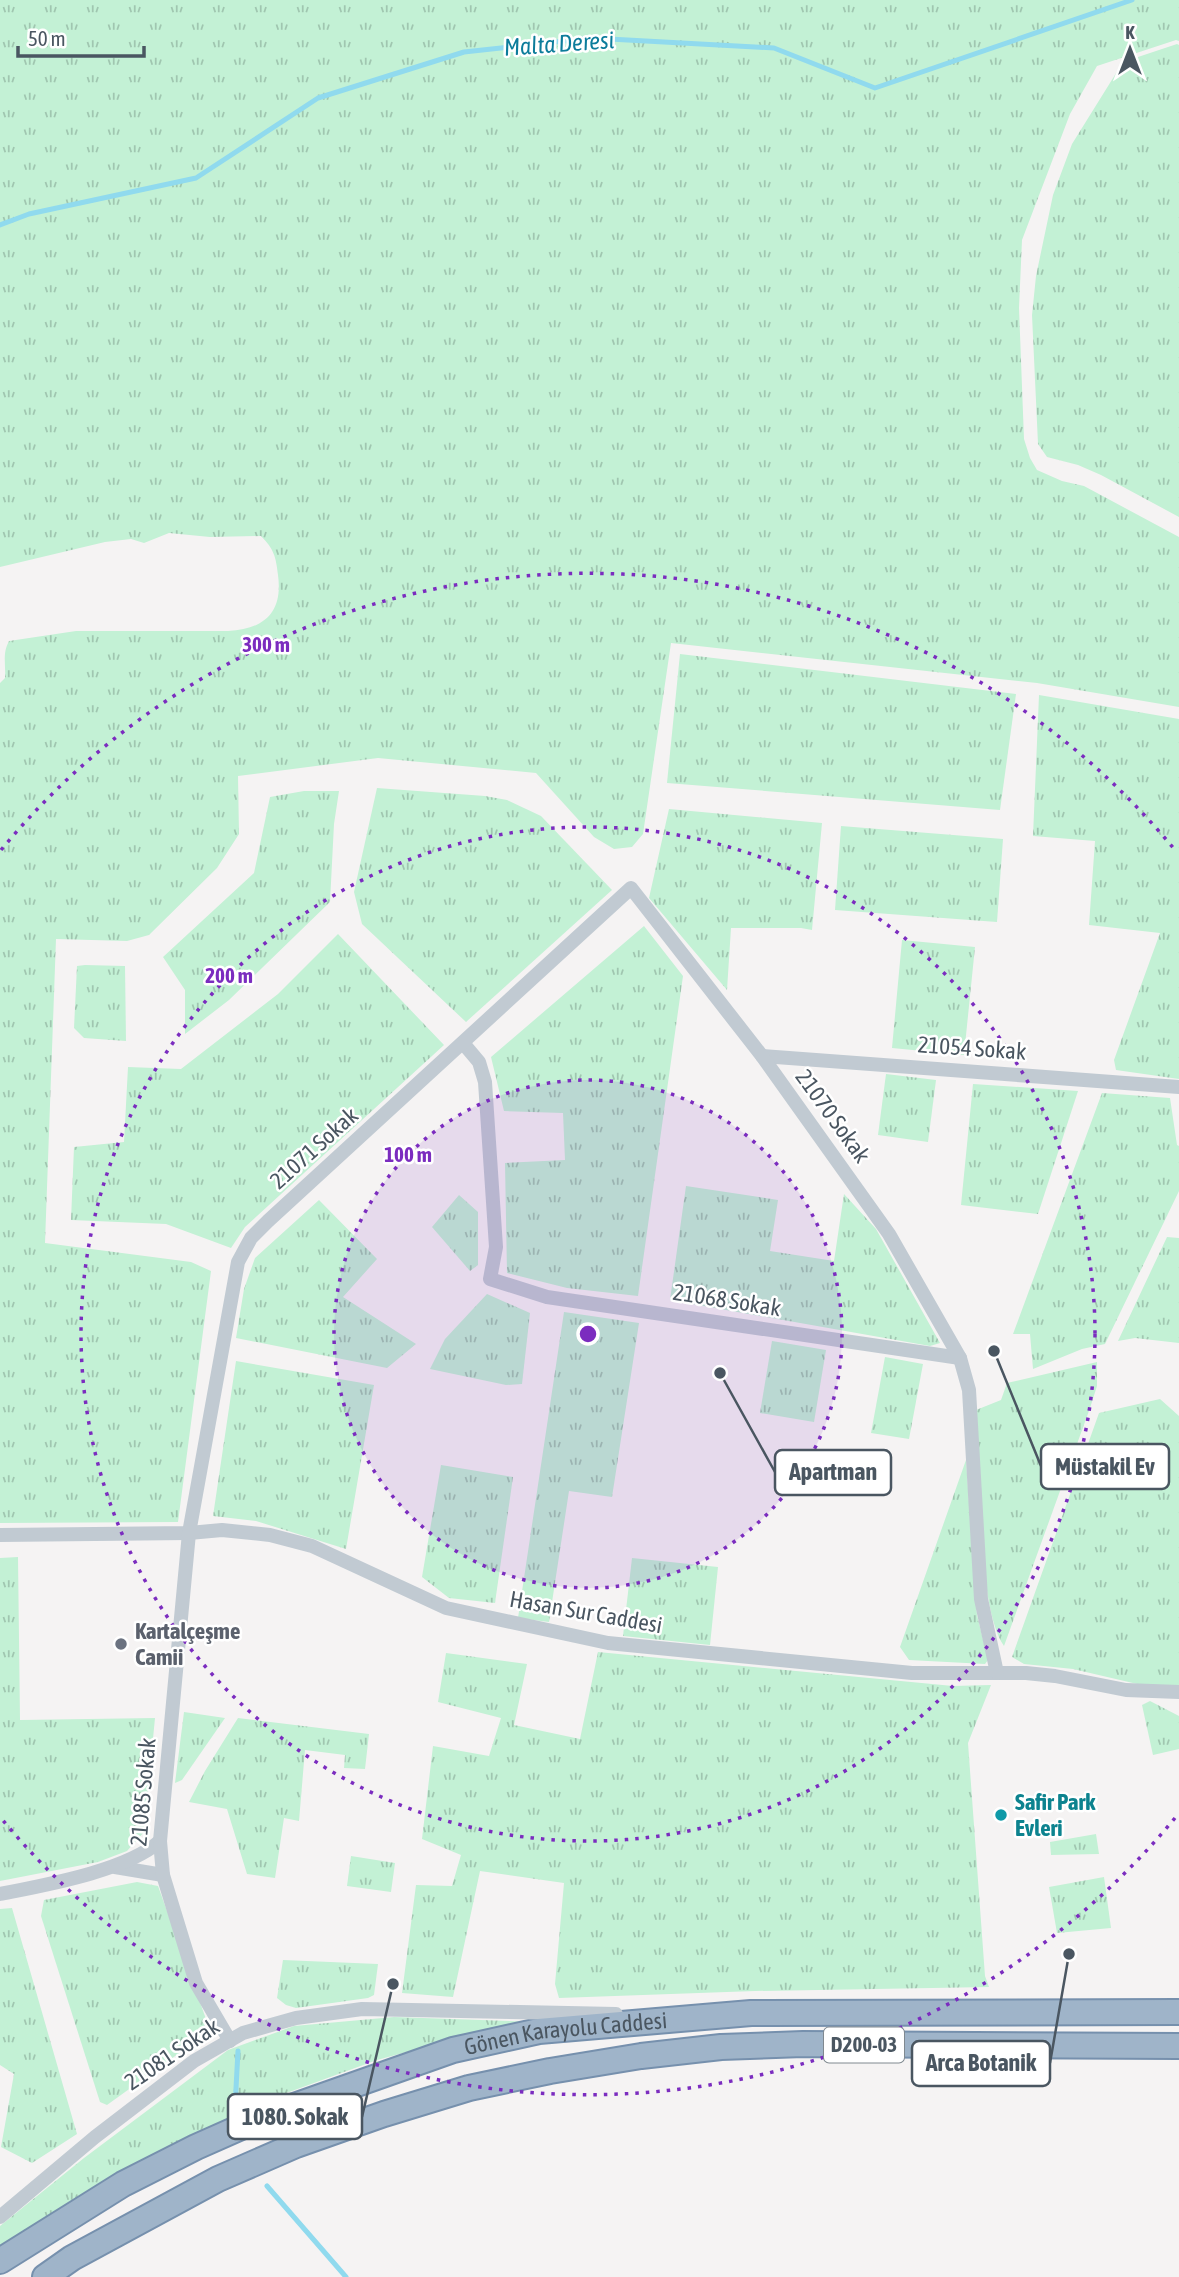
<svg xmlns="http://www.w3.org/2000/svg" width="1179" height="2277" viewBox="0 0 1179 2277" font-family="'Asap Condensed',sans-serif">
<defs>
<pattern id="grass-tufts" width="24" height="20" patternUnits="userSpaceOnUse" patternTransform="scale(1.75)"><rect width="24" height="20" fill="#c3f1d5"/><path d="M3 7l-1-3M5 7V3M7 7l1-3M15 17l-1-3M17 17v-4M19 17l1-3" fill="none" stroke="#a0c6b0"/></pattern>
</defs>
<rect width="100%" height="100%" fill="#f5f3f3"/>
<g fill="url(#grass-tufts)">
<path d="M 0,0 L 1179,0 L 1179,41 L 1176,40 L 1097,66 L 1070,114 L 1022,240 L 1019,308 L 1024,439 L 1030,458 L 1037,470 L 1062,481 L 1084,486 L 1179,537 L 1179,707 L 1037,683 L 671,643 L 643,834 L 632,847 L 614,849 L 594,837 L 536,773 L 378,758 L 238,776 L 239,834 L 217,868 L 149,935 L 127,941 L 56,939 L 45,1243 L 191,1262 L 211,1271 L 178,1522 L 0,1523 L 0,683 L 5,678 C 6,664 2,654 9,641 L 76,631 L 228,631 C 265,629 283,612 278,575 C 276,557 274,549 261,536 L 210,537 L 169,533 L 144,543 L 131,539 L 105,542 L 0,567 Z"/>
<path d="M 1177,44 L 1179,45 L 1179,517 L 1101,475 L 1078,465 L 1047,457 L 1038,444 L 1032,315 L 1036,276 L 1053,195 L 1072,144 L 1123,62 Z"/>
<path d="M 680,654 L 1016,694 L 1000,810 L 667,783 Z"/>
<path d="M 1039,695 L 1179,719 L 1179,1079 L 1116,1070 L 1114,1060 L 1160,933 L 1089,925 L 1095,841 L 1033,836 Z"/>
<path d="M 377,788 L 485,796 L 507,800 L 541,816 L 612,890 L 466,1022 L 362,924 L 354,892 Z"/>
<path d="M 304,791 L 339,791 L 334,824 L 330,902 L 229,1000 L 185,1034 L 185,990 L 163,957 L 254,873 L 270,797 Z"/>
<path d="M 669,809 L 822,823 L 812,930 L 801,928 L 731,928 L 727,990 L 649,898 Z"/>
<path d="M 841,826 L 1003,839 L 997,922 L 835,910 Z"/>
<path d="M 644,926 L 683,976 L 638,1296 L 567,1288 L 507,1273 L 505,1163 L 565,1160 L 563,1113 L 504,1111 L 491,1057 Z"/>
<path d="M 338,934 L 444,1045 L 245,1227 L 231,1248 L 166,1224 L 71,1220 L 74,1147 L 124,1142 L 128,1067 L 181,1069 L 278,994 Z"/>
<path d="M 902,940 L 975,947 L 964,1055 L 892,1048 Z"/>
<path d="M 85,965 L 125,966 L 126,1041 L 84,1038 L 74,1028 L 77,966 Z"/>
<path d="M 886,1074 L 936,1080 L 928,1142 L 878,1135 Z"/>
<path d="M 973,1084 L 1078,1091 L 1038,1214 L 961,1205 Z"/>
<path d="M 1102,1093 L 1170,1098 L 1177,1145 L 1179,1146 L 1179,1191 L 1105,1344 L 1082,1349 L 1033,1369 L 1030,1334 L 1013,1334 Z"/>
<path d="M 686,1186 L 778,1200 L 770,1251 L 834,1261 L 844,1194 L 876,1229 L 940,1343 L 930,1346 L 670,1300 Z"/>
<path d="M 459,1195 L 478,1212 L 478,1265 L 470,1271 L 432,1227 Z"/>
<path d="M 319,1200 L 377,1259 L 343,1297 L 416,1344 L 387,1368 L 236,1338 L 244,1289 L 255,1258 Z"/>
<path d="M 1167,1237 L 1179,1238 L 1179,1343 L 1135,1338 L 1118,1341 Z"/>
<path d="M 487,1294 L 530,1313 L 522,1384 L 506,1385 L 430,1369 L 445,1339 Z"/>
<path d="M 564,1312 L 639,1323 L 612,1497 L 569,1491 L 549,1622 L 518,1618 Z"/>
<path d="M 772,1341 L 826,1350 L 814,1422 L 760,1413 Z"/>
<path d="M 885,1357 L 923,1364 L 909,1439 L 871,1433 Z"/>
<path d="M 236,1361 L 374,1385 L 346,1549 L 256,1521 L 213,1516 Z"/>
<path d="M 1097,1362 L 1097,1386 L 1090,1408 L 1004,1646 C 977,1608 979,1462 976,1410 L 1001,1400 L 1007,1383 Z"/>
<path d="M 1160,1399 L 1179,1416 L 1179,1685 L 1150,1687 L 1073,1669 L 1024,1664 L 1012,1657 L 1099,1413 Z"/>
<path d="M 966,1460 L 977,1615 L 988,1660 L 985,1664 L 909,1660 L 900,1647 Z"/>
<path d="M 441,1465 L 513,1477 L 495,1603 L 449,1598 L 422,1577 Z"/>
<path d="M 18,1557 L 20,1720 L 155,1718 L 144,1832 L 127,1851 L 98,1862 L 0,1881 L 0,1558 Z"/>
<path d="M 632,1558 L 718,1567 L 710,1645 L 623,1636 Z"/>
<path d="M 598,1652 L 953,1686 L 991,1685 L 968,1743 L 985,1976 L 989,1987 L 755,1991 L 559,1998 L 555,1984 L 564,1883 L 480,1871 L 453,1997 L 402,1993 L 416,1885 L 452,1886 L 461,1855 L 422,1839 L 433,1746 L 489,1756 L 501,1718 L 438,1702 L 446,1653 L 527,1664 L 514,1725 L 580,1739 Z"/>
<path d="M 1150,1701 L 1179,1716 L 1179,1749 L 1153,1755 L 1142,1705 Z"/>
<path d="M 184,1712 L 225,1718 L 182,1780 L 175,1783 Z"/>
<path d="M 238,1718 L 369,1734 L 365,1769 L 344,1768 L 345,1755 L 305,1750 L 299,1821 L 284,1818 L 275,1878 L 247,1874 L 227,1809 L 189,1802 L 205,1771 Z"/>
<path d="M 1096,1834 L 1099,1854 L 1051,1855 L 1050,1842 Z"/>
<path d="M 351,1856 L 395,1863 L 391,1892 L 347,1886 Z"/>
<path d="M 1104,1877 L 1111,1928 L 1057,1933 L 1049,1887 Z"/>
<path d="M 137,1882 L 158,1886 L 206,2019 L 203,2036 L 107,2105 L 100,2102 L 41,1916 L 44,1900 Z"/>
<path d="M 12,1908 L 77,2134 L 32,2163 L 1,2147 L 14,2074 L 0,2065 L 0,1909 Z"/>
<path d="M 283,1960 L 378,1964 L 374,1995 L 368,1998 L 296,2008 L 286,2005 L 277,1998 Z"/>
<path d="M 394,2017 L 539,2022 L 429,2046 L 377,2060 L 270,2099 L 122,2170 L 0,2247 L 0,2226 L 84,2158 L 228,2050 L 294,2026 Z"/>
</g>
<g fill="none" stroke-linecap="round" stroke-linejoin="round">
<g stroke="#90daee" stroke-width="5">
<path d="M 0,225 L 29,214 L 196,178 L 318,98 L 464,52 L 591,38 L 774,48 L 875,88 L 1132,0"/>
<path d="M 235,2107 L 238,2051"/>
<path d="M 267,2186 L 346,2277"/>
</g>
<defs>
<g id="trunk">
<path id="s1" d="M 0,2261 L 123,2184 L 196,2147 L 266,2116 L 453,2050 L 539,2031 L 751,2013 L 1179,2012"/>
<path d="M 45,2277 L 72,2258 L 218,2179 L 296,2145 L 384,2114 L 469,2088 L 550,2071 L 641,2056 L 721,2047 L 803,2044 L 1179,2046"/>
</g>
</defs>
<use href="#trunk" stroke="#7690ad" stroke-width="28"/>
<g stroke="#c1cad2" stroke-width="14">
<path d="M 463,1043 L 479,1062 L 485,1082 L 496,1247 L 490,1279 L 547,1297 L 960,1358"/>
<path d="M 762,1056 L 1179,1087"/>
<path d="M 0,1535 L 189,1533 L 222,1530 L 270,1535 L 312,1546 L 446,1608 L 608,1643 L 912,1673 L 1026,1673 L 1055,1676 L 1126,1690 L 1179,1692"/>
<path d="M 115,1867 L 163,1875"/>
<path d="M 0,1894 C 45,1885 126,1871 160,1841"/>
<path d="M 230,2041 L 196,1983 L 163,1875 L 160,1841 L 189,1533 L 238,1262 L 251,1238 L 268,1221 L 631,888 L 762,1056 L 889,1234 L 960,1358 L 969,1390 L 981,1599 L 997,1673"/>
<path d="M 0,2217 L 95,2137 L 194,2061 L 243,2033 L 296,2018 L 362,2009 L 616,2014"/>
</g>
<use href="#trunk" stroke="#9fb4c9" stroke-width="24"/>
</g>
<circle cx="588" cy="1334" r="254" fill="#7b2cbf" fill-opacity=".12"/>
<g fill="none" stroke="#7b2cbf" stroke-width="3.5" stroke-dasharray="3.5 7">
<circle cx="588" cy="1334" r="254"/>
<circle cx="588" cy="1334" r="507"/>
<path d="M1175 1818A761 761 0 0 1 1 1818M1 850A761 761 0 0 1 1175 850"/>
</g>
<circle fill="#6b7280" stroke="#fff" stroke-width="2.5" cx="121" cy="1644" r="7"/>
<circle fill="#0f9aa8" stroke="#fff" stroke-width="2.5" cx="1001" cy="1815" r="7"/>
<g text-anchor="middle" stroke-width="5" stroke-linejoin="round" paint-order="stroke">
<rect fill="#fff" stroke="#808990" stroke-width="2" x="824" y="2027.5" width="80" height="35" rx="5"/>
<g font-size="21" font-weight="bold" fill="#4a5661">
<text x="864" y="2052">D200-03</text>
</g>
<g font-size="23" fill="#4a5661" stroke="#fff">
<text transform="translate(972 1048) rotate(4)" y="8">21054 Sokak</text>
<text transform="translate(833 1116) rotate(54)" y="8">21070 Sokak</text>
<text transform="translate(314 1148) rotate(-42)" y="8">21071 Sokak</text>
<text transform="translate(727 1300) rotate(9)" y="8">21068 Sokak</text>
<text transform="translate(586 1612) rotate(10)" y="8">Hasan Sur Caddesi</text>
<text transform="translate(143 1792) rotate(-85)" y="8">21085 Sokak</text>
<text dy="8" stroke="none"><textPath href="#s1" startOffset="616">Gönen Karayolu Caddesi</textPath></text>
<text transform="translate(172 2054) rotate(-34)" y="8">21081 Sokak</text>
</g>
<g font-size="23" font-weight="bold" fill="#5b616d" stroke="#fff" text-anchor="start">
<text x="135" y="1639">Kartalçeşme<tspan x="135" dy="26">Camii</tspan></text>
</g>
<g font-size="23" font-weight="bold" fill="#0d838f" stroke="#fff" text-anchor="start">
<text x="1015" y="1810">Safir Park<tspan x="1015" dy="26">Evleri</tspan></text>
</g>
<g font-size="24" font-style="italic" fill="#0c7c9b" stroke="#fff">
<text transform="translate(559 44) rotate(-4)" y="8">Malta Deresi</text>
</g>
</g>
<circle cx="588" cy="1334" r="10" fill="#7b2cbf" stroke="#fff" stroke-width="3.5"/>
<g font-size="21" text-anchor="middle" font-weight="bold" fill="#7b2cbf" stroke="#fff" stroke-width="5" stroke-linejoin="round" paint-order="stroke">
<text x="266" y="652">300 m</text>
<text x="229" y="983">200 m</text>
<text x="408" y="1162">100 m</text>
</g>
<path fill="none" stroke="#4a5661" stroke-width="2.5" d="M994 1351L1041 1466M720 1373L775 1472M1069 1954L1050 2063M393 1984L362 2117"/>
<g fill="#4a5661" stroke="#fff" stroke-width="2.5">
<circle cx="994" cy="1351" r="7"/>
<circle cx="720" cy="1373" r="7"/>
<circle cx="1069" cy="1954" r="7"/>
<circle cx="393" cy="1984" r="7"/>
</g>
<g fill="#fff" stroke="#4a5661" stroke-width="2.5">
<rect x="1041" y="1444" width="128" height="45" rx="7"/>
<rect x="775" y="1450" width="116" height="45" rx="7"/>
<rect x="912" y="2041" width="138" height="45" rx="7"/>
<rect x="228" y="2094" width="134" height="45" rx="7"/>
</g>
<g font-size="24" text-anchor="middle" font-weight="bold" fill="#4a5661">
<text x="1105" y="1475">Müstakil Ev</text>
<text x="833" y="1480">Apartman</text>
<text x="981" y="2071">Arca Botanik</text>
<text x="295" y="2125">1080. Sokak</text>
</g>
<g transform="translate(1130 49)" stroke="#ffffff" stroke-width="5" paint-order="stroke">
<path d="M0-5L12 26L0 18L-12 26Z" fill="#4a5661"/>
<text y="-10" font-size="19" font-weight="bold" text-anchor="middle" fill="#4a5661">K</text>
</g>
<path d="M18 46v10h126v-10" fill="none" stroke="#4a5661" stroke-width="3.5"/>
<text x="28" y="46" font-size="21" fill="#4a5661" stroke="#ffffff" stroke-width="5" paint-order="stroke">50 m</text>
</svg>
